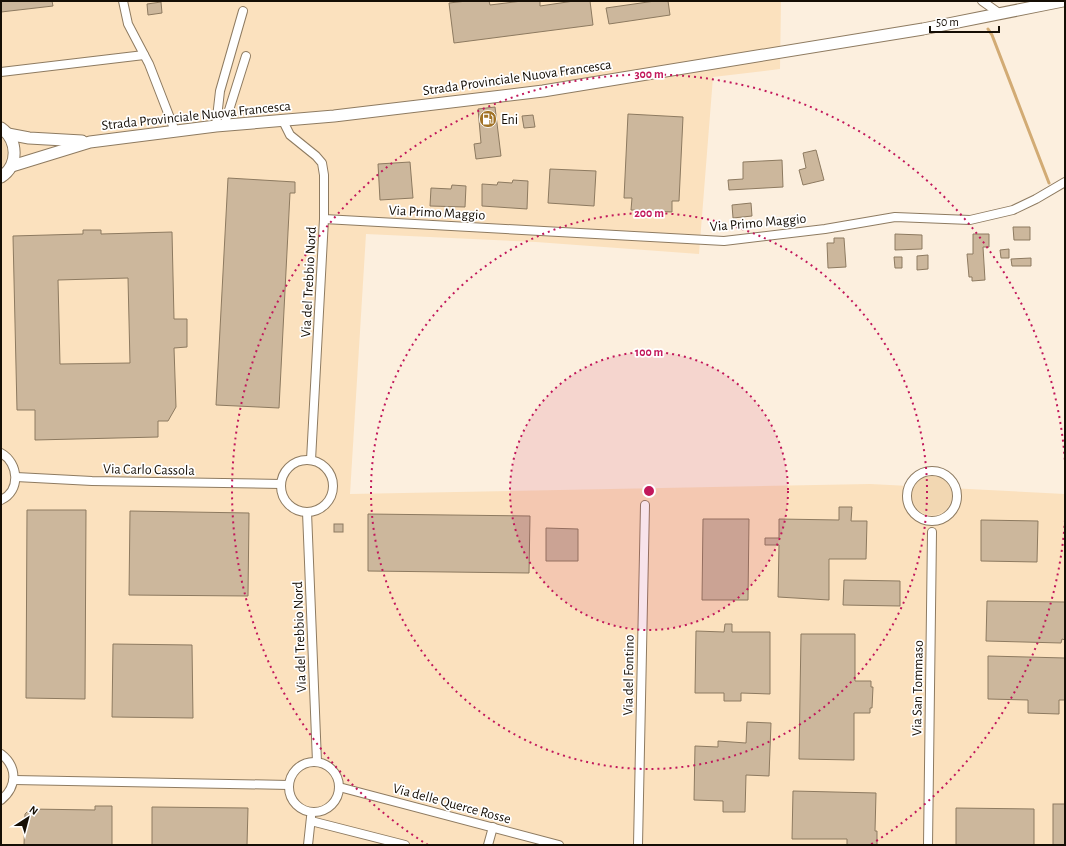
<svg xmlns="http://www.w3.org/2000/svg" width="1066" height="846" viewBox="0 0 1066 846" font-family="'Alegreya Sans',sans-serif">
<rect width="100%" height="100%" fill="#fcefde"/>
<path fill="#fbe1be" d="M 1,1 L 781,1 L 780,69 L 713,77 L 699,254 L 536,242 L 366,234 L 350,494 L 870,484 L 1065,494 L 1065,845 L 1,845 Z"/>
<g fill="#f2d7b2">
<path d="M 1,137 C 9,146 9,158 1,168 Z"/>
<circle cx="932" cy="495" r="20"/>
</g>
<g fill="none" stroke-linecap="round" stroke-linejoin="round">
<path stroke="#d2ab74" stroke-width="3" d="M 988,29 L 992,35 L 1049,183"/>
</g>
<g fill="#ccb79c" stroke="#8d7a60" fill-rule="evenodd">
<path d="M 1,1 L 52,1 L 53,6 L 1,12 Z"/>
<path d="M 467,1 L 489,1 L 490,5 L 522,1 L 540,1 L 540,6 L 574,1 L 590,1 L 593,25 L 454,43 L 449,3 Z"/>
<path d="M 655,1 L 668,1 L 670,15 L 609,24 L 606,8 Z"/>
<path d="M 161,2 L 162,13 L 148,15 L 147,4 Z"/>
<path d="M 495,107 L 501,156 L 476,159 L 474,144 L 481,143 L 478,109 Z"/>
<path d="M 628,114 L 683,117 L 679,201 L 672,201 L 672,212 L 631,210 L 632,198 L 624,198 Z"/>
<path d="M 533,115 L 535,127 L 524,128 L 522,116 Z"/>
<path d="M 816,150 L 824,180 L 803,185 L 799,170 L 806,168 L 803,153 Z"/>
<path d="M 782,160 L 783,187 L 729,190 L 728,180 L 743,179 L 743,162 Z"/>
<path d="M 410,162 L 413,198 L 380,200 L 378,164 Z"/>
<path d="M 550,169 L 596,171 L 594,206 L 548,203 Z"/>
<path d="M 228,178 L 295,182 L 295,193 L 290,193 L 279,408 L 216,405 Z"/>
<path d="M 513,180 L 528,181 L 527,209 L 482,206 L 482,184 L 497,185 L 498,182 L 512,183 Z"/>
<path d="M 452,185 L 466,186 L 465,207 L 430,206 L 431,188 L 451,189 Z"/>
<path d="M 751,203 L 752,216 L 733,218 L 732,205 Z"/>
<path d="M 1013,227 L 1030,227 L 1030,240 L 1014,240 Z"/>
<path d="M 83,230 L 101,230 L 101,234 L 172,232 L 174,319 L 187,319 L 187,347 L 174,348 L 176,407 L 168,421 L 158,421 L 158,437 L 35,440 L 35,410 L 17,410 L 13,236 L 83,234 ZM 128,278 L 130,363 L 60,364 L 58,280 Z"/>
<path d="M 895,234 L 922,235 L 922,249 L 895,250 Z"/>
<path d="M 973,234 L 989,234 L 989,247 L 983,247 L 985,280 L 972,281 L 972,277 L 969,277 L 967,254 L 973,254 Z"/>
<path d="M 834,238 L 844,238 L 846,267 L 828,268 L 827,243 L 834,243 Z"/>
<path d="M 1009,249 L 1009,258 L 1001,258 L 1000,250 Z"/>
<path d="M 928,255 L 928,269 L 917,270 L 917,256 Z"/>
<path d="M 894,257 L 902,257 L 902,268 L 895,268 Z"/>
<path d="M 1031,258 L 1031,266 L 1012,266 L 1011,259 Z"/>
<path d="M 839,507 L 852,507 L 851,521 L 867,521 L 866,559 L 829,559 L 829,600 L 778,597 L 779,545 L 765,545 L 765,538 L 779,538 L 779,519 L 839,520 Z"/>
<path d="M 27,510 L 86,510 L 85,699 L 26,698 Z"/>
<path d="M 130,511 L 249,513 L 248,596 L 129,595 Z"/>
<path d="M 368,514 L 530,516 L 529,573 L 368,571 Z"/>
<path d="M 703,519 L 749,519 L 748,600 L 702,600 Z"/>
<path d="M 981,520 L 1038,521 L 1037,562 L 981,561 Z"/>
<rect x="334" y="524" width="9" height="8"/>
<path d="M 546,528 L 578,529 L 578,561 L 546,561 Z"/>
<path d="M 844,580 L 900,581 L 900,606 L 843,605 Z"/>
<path d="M 987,601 L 1065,602 L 1065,640 L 1062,639 L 1061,643 L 986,641 Z"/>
<path d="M 725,624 L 732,624 L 732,632 L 770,632 L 770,694 L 741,693 L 741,701 L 724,701 L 724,693 L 695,693 L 696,631 L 724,632 Z"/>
<path d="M 801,634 L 855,634 L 855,681 L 871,681 L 871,687 L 873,687 L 872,708 L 870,708 L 870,713 L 854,713 L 854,760 L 799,759 Z"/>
<path d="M 113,644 L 192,645 L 193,718 L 112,717 Z"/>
<path d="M 988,656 L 1065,658 L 1065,700 L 1059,700 L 1059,714 L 1028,713 L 1028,700 L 988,699 Z"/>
<path d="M 747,722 L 771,723 L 769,776 L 746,775 L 745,812 L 723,812 L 723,801 L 694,800 L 695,746 L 718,747 L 718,741 L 746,743 Z"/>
<path d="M 793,791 L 876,793 L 875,831 L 877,831 L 877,845 L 847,845 L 847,839 L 792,839 Z"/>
<rect x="1053" y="804" width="12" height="41"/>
<path d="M 95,806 L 112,806 L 112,845 L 24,845 L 25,814 L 30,809 L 95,810 Z"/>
<path d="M 152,807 L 248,808 L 247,845 L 152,845 Z"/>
<path d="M 956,808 L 1034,809 L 1034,845 L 956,845 Z"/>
</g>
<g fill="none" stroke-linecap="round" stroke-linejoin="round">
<defs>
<g id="street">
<path d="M 123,1 L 128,24 L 149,64 L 175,131"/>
<path d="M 982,1 L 999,13"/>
<path d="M 1,72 L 144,55"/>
<path d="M 283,121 L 290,135 L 316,156 L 322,163 L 324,175 L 324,219 L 311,460"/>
<path d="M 216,126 L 220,91 L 243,11"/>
<path d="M 224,126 L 246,56"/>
<path d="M 324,219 L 724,241 L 825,229 L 895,217 L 970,220 L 1013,210 L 1036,199 L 1065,182"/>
<path d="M 1,453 C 19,463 21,491 1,500"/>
<circle cx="307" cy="486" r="26"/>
<circle cx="932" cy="496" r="25"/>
<path d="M 16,477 L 92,481 L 281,484"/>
<path d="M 307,512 L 317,762"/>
<path d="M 1,754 C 18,767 17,787 1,800"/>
<circle cx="314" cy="787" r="25"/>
<path d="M 14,780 L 289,785"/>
<path d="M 339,787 L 559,845"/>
<path d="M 311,821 L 405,845"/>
<path d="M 308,845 L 311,817"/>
<path d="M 488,845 L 493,827"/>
<path d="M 638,845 L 645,505"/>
<path d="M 928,845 L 932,532"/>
</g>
<g id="secondary">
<path d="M 1,128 C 18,140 19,165 1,177"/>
<path d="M 8,134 L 29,138 L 82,141"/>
<path d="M 12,166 L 90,142 L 216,126 L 334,116 L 543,91 L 923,29 L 1063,1"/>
</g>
</defs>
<use href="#street" stroke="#8e7b61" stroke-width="10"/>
<use href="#secondary" stroke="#8e7b61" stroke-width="13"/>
<use href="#street" stroke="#fff" stroke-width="8"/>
<use href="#secondary" stroke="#fff" stroke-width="11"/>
</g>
<circle cx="649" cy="491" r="139" fill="#c2185b" fill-opacity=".12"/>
<g fill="none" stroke="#c2185b" stroke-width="2" stroke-dasharray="2 4">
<circle cx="649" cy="491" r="139"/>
<circle cx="649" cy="491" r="278"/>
<path d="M1065 520A417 417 0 0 1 870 845M428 845A417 417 0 1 1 1065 462"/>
</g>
<defs>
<symbol id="fuel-disc" viewBox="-11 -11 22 22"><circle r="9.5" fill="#a17225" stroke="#fff"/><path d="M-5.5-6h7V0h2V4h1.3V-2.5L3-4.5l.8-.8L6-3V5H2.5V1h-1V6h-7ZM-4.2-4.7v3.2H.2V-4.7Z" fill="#fff"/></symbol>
</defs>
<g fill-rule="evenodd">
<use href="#fuel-disc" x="478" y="109" width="20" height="20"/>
</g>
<g text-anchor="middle" stroke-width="3.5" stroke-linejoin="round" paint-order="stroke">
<g font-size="14" fill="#150e05" stroke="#fff">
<text transform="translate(517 77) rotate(-8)" y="5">Strada Provinciale Nuova Francesca</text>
<text transform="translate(196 115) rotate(-6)" y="5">Strada Provinciale Nuova Francesca</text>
<text transform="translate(437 212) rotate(3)" y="5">Via Primo Maggio</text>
<text transform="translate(758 222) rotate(-5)" y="5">Via Primo Maggio</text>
<text transform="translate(308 282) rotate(-87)" y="5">Via del Trebbio Nord</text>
<text transform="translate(149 469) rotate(1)" y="5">Via Carlo Cassola</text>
<text transform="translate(299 637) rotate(-92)" y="5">Via del Trebbio Nord</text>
<text transform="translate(628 675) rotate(-89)" y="5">Via del Fontino</text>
<text transform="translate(917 688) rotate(-89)" y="5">Via San Tommaso</text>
<text transform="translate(452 803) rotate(15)" y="5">Via delle Querce Rosse</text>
</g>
<g font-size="14" fill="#150e05" stroke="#fff" text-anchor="start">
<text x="501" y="124">Eni</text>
</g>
</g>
<circle cx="649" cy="491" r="6" fill="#c2185b" stroke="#fff" stroke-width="2"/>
<g font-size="12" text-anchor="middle" font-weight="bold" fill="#c2185b" stroke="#fff" stroke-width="3.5" stroke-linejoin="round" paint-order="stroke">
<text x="649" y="78">300 m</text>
<text x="649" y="217">200 m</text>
<text x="649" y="356">100 m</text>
</g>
<rect width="1066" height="846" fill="none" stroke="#150e05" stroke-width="4"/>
<g transform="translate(28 818) rotate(36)" stroke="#ffffff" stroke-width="3" paint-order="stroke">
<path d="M0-3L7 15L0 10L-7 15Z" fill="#150e05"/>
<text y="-6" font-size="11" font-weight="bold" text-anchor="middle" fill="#150e05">N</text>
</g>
<path d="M930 26v6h69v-6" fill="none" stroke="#150e05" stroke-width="2"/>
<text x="936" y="26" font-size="12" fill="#150e05" stroke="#ffffff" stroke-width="3" paint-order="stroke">50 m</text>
</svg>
